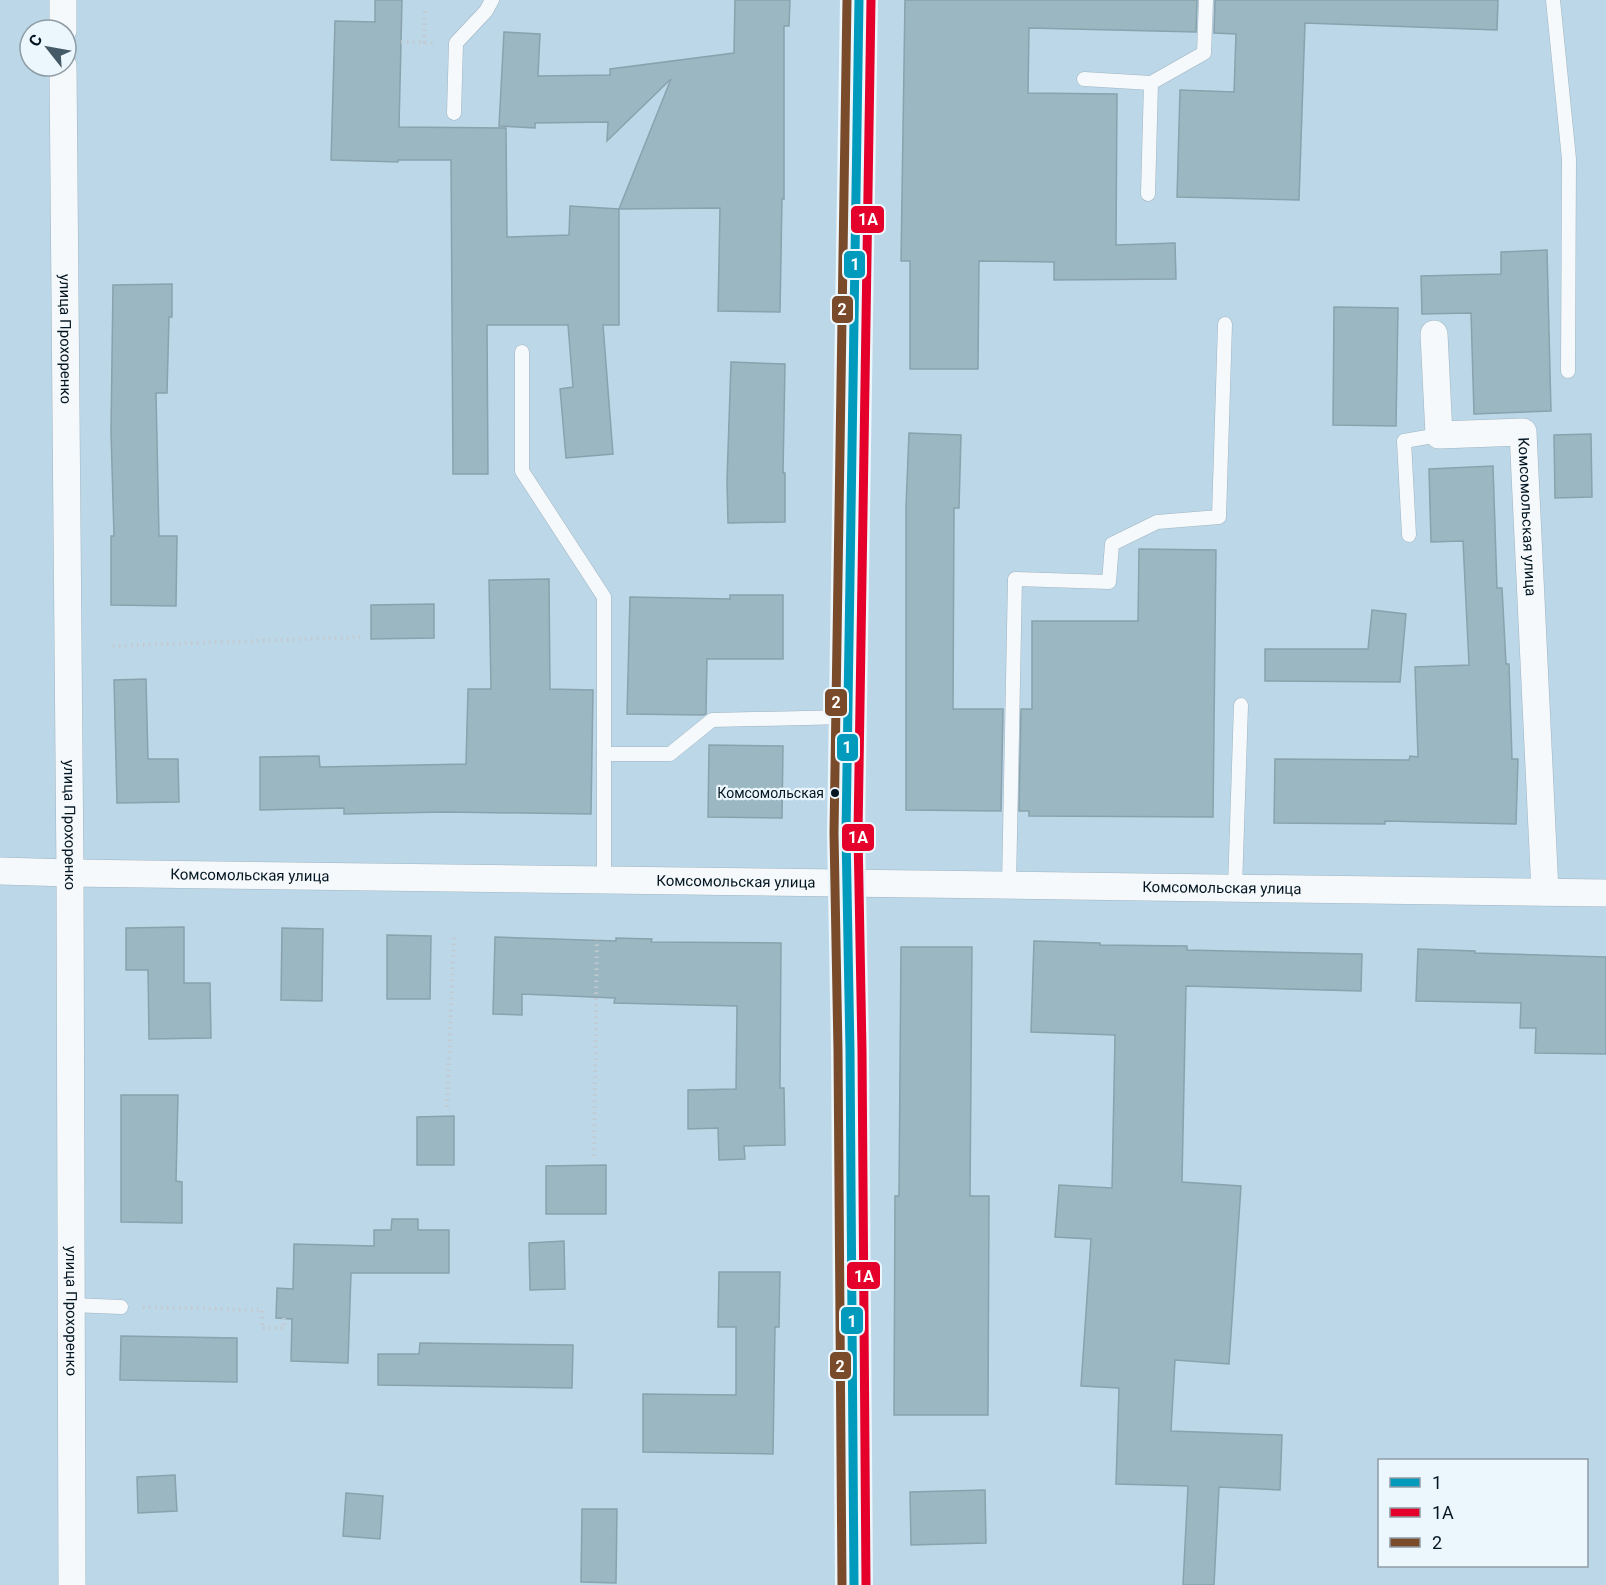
<svg xmlns="http://www.w3.org/2000/svg" width="1606" height="1585" viewBox="0 0 1606 1585" font-family="Roboto,sans-serif">
<rect width="100%" height="100%" fill="#bcd7e8"/>
<g fill="#9bb7c2" stroke="#89a2ad" stroke-width="1.5">
<path d="M 375,0 L 402,0 L 399,127 L 506,128 L 507,237 L 569,235 L 570,206 L 619,209 L 619,325 L 603,325 L 613,454 L 566,458 L 560,389 L 573,387 L 568,325 L 487,325 L 488,474 L 453,474 L 451,160 L 398,160 L 398,162 L 331,160 L 335,21 L 375,22 Z"/>
<path d="M 735,0 L 790,0 L 789,26 L 784,26 L 784,199 L 782,199 L 780,312 L 718,311 L 720,208 L 619,209 L 671,79 L 607,141 L 608,122 L 535,123 L 535,128 L 499,126 L 504,32 L 540,34 L 538,76 L 610,75 L 610,69 L 734,53 Z"/>
<path d="M 905,0 L 1197,0 L 1196,32 L 1029,28 L 1028,93 L 1117,94 L 1116,245 L 1175,243 L 1176,279 L 1054,280 L 1054,262 L 979,261 L 978,369 L 910,369 L 910,261 L 901,261 Z"/>
<path d="M 1215,0 L 1498,0 L 1497,30 L 1305,23 L 1299,200 L 1177,197 L 1180,90 L 1234,92 L 1236,34 L 1214,33 Z"/>
<path d="M 1547,250 L 1551,411 L 1474,414 L 1471,313 L 1422,314 L 1421,276 L 1501,274 L 1501,252 Z"/>
<path d="M 172,284 L 172,317 L 169,317 L 167,393 L 156,393 L 159,536 L 177,536 L 176,606 L 111,605 L 111,536 L 114,536 L 111,432 L 113,285 Z"/>
<path d="M 1334,307 L 1398,308 L 1396,426 L 1333,425 Z"/>
<path d="M 731,362 L 785,364 L 783,473 L 785,473 L 785,522 L 728,523 L 727,480 Z"/>
<path d="M 909,433 L 961,435 L 959,508 L 954,508 L 953,709 L 1003,709 L 1001,811 L 906,810 L 906,506 Z"/>
<path d="M 1591,434 L 1592,497 L 1555,498 L 1554,435 Z"/>
<path d="M 1493,466 L 1497,588 L 1502,588 L 1506,664 L 1509,664 L 1512,759 L 1518,759 L 1516,824 L 1385,821 L 1385,824 L 1274,823 L 1275,759 L 1409,760 L 1410,756 L 1418,757 L 1415,667 L 1469,665 L 1463,541 L 1431,542 L 1429,469 Z"/>
<path d="M 1139,549 L 1216,550 L 1213,817 L 1029,816 L 1029,811 L 1019,811 L 1021,709 L 1032,709 L 1032,621 L 1138,621 Z"/>
<path d="M 549,579 L 550,689 L 593,690 L 591,814 L 445,812 L 344,814 L 344,808 L 260,810 L 260,757 L 319,756 L 320,767 L 466,764 L 468,689 L 491,689 L 489,580 Z"/>
<path d="M 730,595 L 783,595 L 783,659 L 707,659 L 706,714 L 703,715 L 627,714 L 630,597 L 730,599 Z"/>
<path d="M 434,604 L 434,638 L 371,639 L 371,605 Z"/>
<path d="M 1372,610 L 1406,614 L 1400,682 L 1265,681 L 1265,649 L 1368,649 Z"/>
<path d="M 146,679 L 148,759 L 178,759 L 179,802 L 117,803 L 114,680 Z"/>
<path d="M 709,745 L 783,746 L 782,818 L 708,817 Z"/>
<path d="M 184,927 L 184,983 L 210,983 L 211,1038 L 149,1039 L 148,970 L 126,970 L 126,928 Z"/>
<path d="M 282,928 L 323,929 L 322,1001 L 281,1000 Z"/>
<path d="M 387,935 L 431,936 L 430,999 L 387,999 Z"/>
<path d="M 495,937 L 616,941 L 616,938 L 652,939 L 651,942 L 781,943 L 780,1088 L 784,1088 L 785,1145 L 744,1146 L 745,1159 L 719,1160 L 718,1128 L 688,1129 L 688,1090 L 736,1089 L 737,1006 L 614,1003 L 615,998 L 522,994 L 522,1015 L 493,1014 Z"/>
<path d="M 1034,941 L 1100,943 L 1100,945 L 1187,946 L 1187,950 L 1362,954 L 1361,991 L 1186,986 L 1182,1182 L 1241,1186 L 1229,1364 L 1175,1360 L 1171,1431 L 1282,1435 L 1280,1490 L 1219,1487 L 1214,1585 L 1183,1585 L 1188,1486 L 1116,1484 L 1119,1388 L 1081,1386 L 1091,1239 L 1055,1237 L 1059,1185 L 1112,1188 L 1115,1035 L 1031,1032 Z"/>
<path d="M 901,947 L 972,947 L 970,1196 L 989,1196 L 988,1415 L 894,1415 L 895,1196 L 899,1196 Z"/>
<path d="M 1418,949 L 1475,951 L 1475,953 L 1606,957 L 1606,1054 L 1535,1053 L 1536,1028 L 1520,1028 L 1521,1003 L 1416,1001 Z"/>
<path d="M 121,1095 L 178,1095 L 176,1181 L 182,1182 L 182,1223 L 121,1222 Z"/>
<path d="M 454,1116 L 454,1165 L 417,1165 L 417,1117 Z"/>
<path d="M 606,1165 L 606,1214 L 546,1214 L 546,1166 Z"/>
<path d="M 392,1219 L 418,1219 L 418,1230 L 449,1230 L 449,1273 L 351,1273 L 348,1363 L 291,1361 L 292,1319 L 276,1318 L 277,1288 L 293,1289 L 294,1244 L 374,1246 L 374,1230 L 391,1230 Z"/>
<path d="M 564,1241 L 565,1289 L 530,1290 L 529,1243 Z"/>
<path d="M 719,1272 L 780,1272 L 779,1327 L 775,1327 L 773,1454 L 643,1452 L 643,1394 L 736,1395 L 736,1327 L 718,1327 Z"/>
<path d="M 121,1336 L 237,1338 L 237,1382 L 120,1380 Z"/>
<path d="M 420,1343 L 573,1345 L 572,1388 L 378,1385 L 378,1354 L 419,1354 Z"/>
<path d="M 175,1475 L 177,1511 L 138,1513 L 137,1477 Z"/>
<path d="M 985,1490 L 986,1543 L 911,1545 L 910,1492 Z"/>
<path d="M 346,1493 L 383,1496 L 380,1539 L 343,1536 Z"/>
<path d="M 582,1509 L 617,1509 L 616,1583 L 581,1582 Z"/>
</g>
<g fill="none" stroke-linecap="round" stroke-linejoin="round">
<defs>
<g id="lane">
<path d="M 1553,0 L 1569,159 L 1568,371"/>
<path d="M 1084,79 L 1151,83"/>
<path d="M 454,113 L 456,43 L 486,11 L 492,0"/>
<path d="M 1148,194 L 1151,83 L 1204,53 L 1206,0"/>
<path d="M 522,352 L 522,471 L 604,597 L 604,880"/>
<path d="M 1409,535 L 1404,441 L 1439,435"/>
<path d="M 604,754 L 670,754 L 712,720 L 848,717"/>
<path d="M 1009,885 L 1015,579 L 1109,582 L 1112,544 L 1157,522 L 1219,517 L 1225,324"/>
<path d="M 1235,888 L 1241,705"/>
<path d="M 71,1305 L 121,1307"/>
</g>
<g id="street">
<path d="M 63,0 L 63,30"/>
<path id="s1" d="M 63,66 L 70,873 L 72,1585"/>
<path id="s2" d="M 1434,334 L 1439,435 L 1523,432 L 1545,892"/>
<path id="s3" d="M 0,871 L 70,873 L 1606,893"/>
</g>
<path id="secondary" d="M 854,1585 L 850,1051 L 846,833 L 859,0"/>
</defs>
<use href="#lane" stroke="#a0b5c2" stroke-width="15"/>
<use href="#street" stroke="#a0b5c2" stroke-width="28"/>
<use href="#secondary" stroke="#a0b5c2" stroke-width="34"/>
<g stroke="#c2cad0" stroke-width="4" stroke-dasharray="1.5 4.5" stroke-linecap="butt">
<path d="M 401,42 L 433,43"/>
<path d="M 424,43 L 425,9"/>
<path d="M 113,646 L 361,637"/>
<path d="M 447,1107 L 454,936"/>
<path d="M 594,1156 L 597,937"/>
<path d="M 143,1307 L 262,1310 L 262,1328 L 284,1328 L 284,1318"/>
</g>
<use href="#lane" stroke="#f5f9fc" stroke-width="14"/>
<use href="#street" stroke="#f5f9fc" stroke-width="27"/>
<use href="#secondary" stroke="#f5f9fc" stroke-width="33"/>
<defs>
<path id="bus-1" d="M 854,1585 L 850,1051 L 846,833 L 859,0"/>
<path id="bus-2" d="M 866,1585 L 862,1051 L 858,833 L 871,0"/>
<path id="bus-3" d="M 842,1585 L 838,1051 L 834,833 L 847,0"/>
</defs>
<use href="#bus-1" stroke="#ecf6fd" stroke-width="14"/>
<use href="#bus-2" stroke="#ecf6fd" stroke-width="14"/>
<use href="#bus-3" stroke="#ecf6fd" stroke-width="14"/>
<use href="#bus-1" stroke="#009abd" stroke-width="9"/>
<use href="#bus-2" stroke="#e4002b" stroke-width="9"/>
<use href="#bus-3" stroke="#7a4b2a" stroke-width="9"/>
</g>
<circle fill="#031621" stroke="#ecf6fd" stroke-width="2" cx="835" cy="793" r="5"/>
<g text-anchor="middle" stroke-width="4.5" stroke-linejoin="round" paint-order="stroke">
<g font-size="14" fill="#031621" stroke="#ecf6fd" text-anchor="end">
<text x="824" y="798">Комсомольская</text>
</g>
<g font-size="15" fill="#031621" stroke="#ecf6fd">
<text dy="5" stroke="none"><textPath href="#s1" startOffset="273">улица Прохоренко</textPath></text>
<text dy="5" stroke="none"><textPath href="#s2" startOffset="270">Комсомольская улица</textPath></text>
<text dy="5" stroke="none"><textPath href="#s1" startOffset="759">улица Прохоренко</textPath></text>
<text dy="5" stroke="none"><textPath href="#s3" startOffset="250">Комсомольская улица</textPath></text>
<text dy="5" stroke="none"><textPath href="#s3" startOffset="736">Комсомольская улица</textPath></text>
<text dy="5" stroke="none"><textPath href="#s3" startOffset="1222">Комсомольская улица</textPath></text>
<text dy="5" stroke="none"><textPath href="#s1" startOffset="1245">улица Прохоренко</textPath></text>
</g>
</g>
<g stroke="#ecf6fd" stroke-width="2">
<rect x="850" y="205" width="35" height="29" rx="6" fill="#e4002b"/>
<rect x="843" y="250" width="23" height="29" rx="6" fill="#009abd"/>
<rect x="831" y="295" width="23" height="29" rx="6" fill="#7a4b2a"/>
<rect x="824" y="688" width="24" height="29" rx="6" fill="#7a4b2a"/>
<rect x="836" y="733" width="23" height="29" rx="6" fill="#009abd"/>
<rect x="841" y="823" width="34" height="29" rx="6" fill="#e4002b"/>
<rect x="846" y="1261" width="35" height="29" rx="6" fill="#e4002b"/>
<rect x="840" y="1306" width="24" height="29" rx="6" fill="#009abd"/>
<rect x="829" y="1351" width="23" height="29" rx="6" fill="#7a4b2a"/>
</g>
<g font-size="16" text-anchor="middle" font-weight="bold" fill="#fff">
<text x="868" y="225">1А</text>
<text x="855" y="270">1</text>
<text x="842" y="315">2</text>
<text x="836" y="708">2</text>
<text x="847" y="753">1</text>
<text x="858" y="843">1А</text>
<text x="864" y="1282">1А</text>
<text x="852" y="1327">1</text>
<text x="840" y="1372">2</text>
</g>
<rect x="1378" y="1459" width="210" height="108" fill="#ecf6fd" stroke="#8f9ca5" stroke-width="1.5"/>
<rect x="1390" y="1478" width="30" height="9" fill="#009abd" stroke="#8f9ca5" stroke-width="1.5"/>
<text x="1432" y="1489" font-size="18" fill="#031621">1</text>
<rect x="1390" y="1508" width="30" height="9" fill="#e4002b" stroke="#8f9ca5" stroke-width="1.5"/>
<text x="1432" y="1519" font-size="18" fill="#031621">1А</text>
<rect x="1390" y="1538" width="30" height="9" fill="#7a4b2a" stroke="#8f9ca5" stroke-width="1.5"/>
<text x="1432" y="1549" font-size="18" fill="#031621">2</text>
<g transform="translate(48 48) rotate(301)"><circle r="28" fill="#ecf6fd" stroke="#8f9ca5" stroke-width="1.5"/>
<path d="M0-4.5L10 22L0 15L-10 22Z" fill="#445a67"/>
<text y="-9" font-size="16" font-weight="bold" text-anchor="middle" fill="#031621">С</text>
</g>
</svg>
